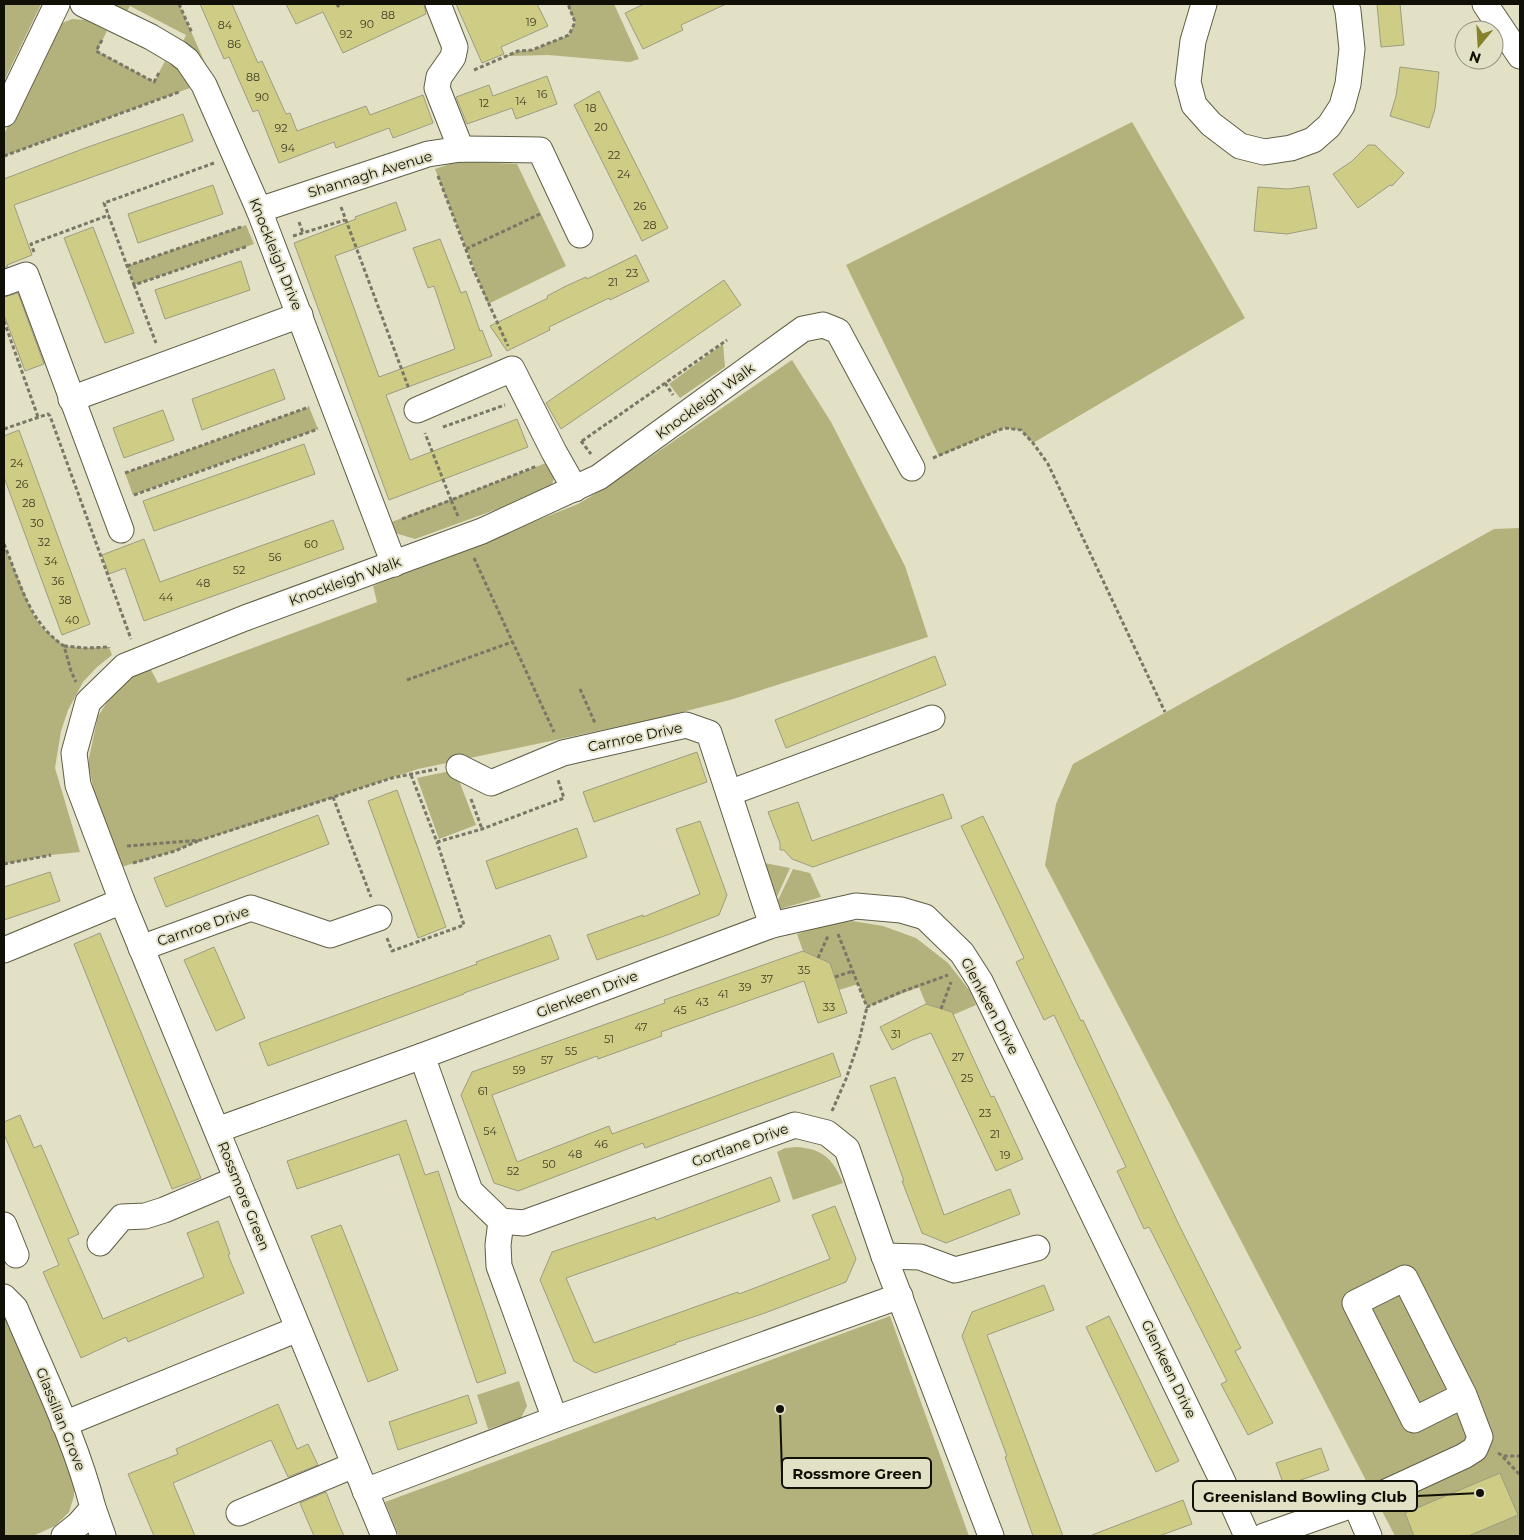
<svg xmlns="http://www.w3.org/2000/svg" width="1524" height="1540" viewBox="0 0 1524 1540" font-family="Montserrat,sans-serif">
<rect width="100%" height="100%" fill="#e2e1c6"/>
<g fill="#b3b17c">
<path d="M 4,4 L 41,4 L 4,81 Z"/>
<path d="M 96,4 L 179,4 L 212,79 L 181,46 L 186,35 L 130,6 L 124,16 Z"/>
<path d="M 567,4 L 614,4 L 639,59 L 630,62 L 548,55 L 506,56 L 518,51 L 532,50 L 569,35 L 575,22 Z"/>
<path d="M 72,19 L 86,20 L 107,31 L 97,51 L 154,82 L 165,61 L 181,71 L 190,88 L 4,156 L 4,134 L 60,24 Z"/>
<path d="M 1132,122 L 1245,318 L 1033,443 L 1021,430 L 1004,428 L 939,456 L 846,265 Z"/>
<path d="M 459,161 L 517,164 L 566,266 L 488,304 L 435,169 Z"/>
<path d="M 246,225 L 254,244 L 134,285 L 127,266 Z"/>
<path d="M 723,344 L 725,367 L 680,398 L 669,384 Z"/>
<path d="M 792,360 L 831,422 L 905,566 L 928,637 L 730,700 L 650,720 L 418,769 L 247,826 L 201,840 L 175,851 L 121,867 L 94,792 L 89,767 L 89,758 L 98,716 L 114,692 L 126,679 L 150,668 L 158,683 L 377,602 L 373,586 L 443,556 L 498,536 L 578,504 L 608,486 Z"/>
<path d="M 309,407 L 318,429 L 133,495 L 125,473 Z"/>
<path d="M 546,463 L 554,479 L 551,486 L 547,491 L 415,539 L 395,533 L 389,523 Z"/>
<path d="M 1520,528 L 1520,1536 L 1395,1536 L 1045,865 L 1056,804 L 1073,764 L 1494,529 Z"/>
<path d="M 4,545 L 33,614 L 42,628 L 64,646 L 86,648 L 109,647 L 112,655 L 97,667 L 83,682 L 68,710 L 61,731 L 55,768 L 80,852 L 51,855 L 4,864 Z"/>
<path d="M 455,770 L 476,825 L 439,839 L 417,778 Z"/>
<path d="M 760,862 L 790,868 L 776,899 Z"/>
<path d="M 793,869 L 810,873 L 821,897 L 780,909 L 777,902 Z"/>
<path d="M 852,921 L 883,926 L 916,938 L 948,963 L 970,991 L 976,1005 L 953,1015 L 952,1012 L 926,1004 L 919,987 L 867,1007 L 858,984 L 839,990 L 830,963 L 803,951 L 797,934 L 825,925 Z"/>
<path d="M 797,1147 C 823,1149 833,1159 843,1183 L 793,1200 L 777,1152 L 785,1148 Z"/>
<path d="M 4,1316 L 16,1334 L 74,1480 L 74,1496 L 69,1512 L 55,1526 L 33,1536 L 4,1536 Z"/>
<path d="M 890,1316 L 969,1536 L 399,1536 L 385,1502 Z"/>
<path d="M 519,1381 L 527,1406 L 521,1418 L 488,1429 L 477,1395 Z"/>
</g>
<g fill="#cfcc85" stroke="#9d9c83">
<path d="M 200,4 L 232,4 L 258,63 L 262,61 L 286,114 L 290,113 L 297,131 L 366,106 L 370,115 L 423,95 L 433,123 L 393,138 L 389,128 L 336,148 L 334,142 L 279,163 L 258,110 L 253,112 L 229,57 L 224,59 Z"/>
<path d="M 286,4 L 424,4 L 426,14 L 343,53 L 323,12 L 296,24 Z"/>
<path d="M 456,4 L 537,4 L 548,26 L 501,47 L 504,54 L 482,63 Z"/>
<path d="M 644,4 L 726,4 L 681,25 L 683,30 L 643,49 L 625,13 Z"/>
<path d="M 1377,4 L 1400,4 L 1404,45 L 1381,47 Z"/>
<path d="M 1400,67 L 1439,72 L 1435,109 L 1429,128 L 1390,116 L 1396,96 Z"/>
<path d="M 547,76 L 557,104 L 516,119 L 512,108 L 467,124 L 456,97 L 489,85 L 493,96 Z"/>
<path d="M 599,91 L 668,228 L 642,241 L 574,105 Z"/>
<path d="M 183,114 L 193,141 L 14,205 L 32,255 L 7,265 L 8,266 L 4,268 L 4,179 L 85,148 Z"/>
<path d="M 1368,145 L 1375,145 L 1404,173 L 1392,186 L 1390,185 L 1358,208 L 1333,174 L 1352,161 Z"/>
<path d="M 213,185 L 223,214 L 138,243 L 128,214 Z"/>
<path d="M 1309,186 L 1317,228 L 1287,234 L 1254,231 L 1258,187 L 1288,189 Z"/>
<path d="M 396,202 L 406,230 L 335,256 L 379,377 L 455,349 L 434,286 L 428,288 L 413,248 L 440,239 L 461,293 L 466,291 L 480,331 L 482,330 L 492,356 L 386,395 L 410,460 L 517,419 L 528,447 L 389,500 L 294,243 L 356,219 L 355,217 Z"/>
<path d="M 93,227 L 134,333 L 105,343 L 64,238 Z"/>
<path d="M 636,255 L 649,281 L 610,300 L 609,298 L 549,327 L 550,330 L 507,351 L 490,326 L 548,298 L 547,296 L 566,286 L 586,277 L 587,279 Z"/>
<path d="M 241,261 L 250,290 L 165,319 L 155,290 Z"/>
<path d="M 724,280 L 741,305 L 561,429 L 546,403 Z"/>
<path d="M 18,293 L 44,364 L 25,371 L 4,315 L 4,297 Z"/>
<path d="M 274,369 L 285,399 L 202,430 L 192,399 Z"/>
<path d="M 163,410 L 174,440 L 124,458 L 113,428 Z"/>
<path d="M 19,430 L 90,624 L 62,635 L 4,477 L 4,436 Z"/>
<path d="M 304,444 L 315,474 L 154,531 L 143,501 Z"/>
<path d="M 333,520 L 344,549 L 144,621 L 125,568 L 109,574 L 102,555 L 144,539 L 160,582 Z"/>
<path d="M 935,656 L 946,685 L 786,748 L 775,720 Z"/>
<path d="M 697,752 L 707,782 L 594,822 L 583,792 Z"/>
<path d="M 397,790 L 446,927 L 418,938 L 368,801 Z"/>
<path d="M 943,794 L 952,818 L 813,867 L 792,859 L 784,850 L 780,850 L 780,843 L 768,812 L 798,802 L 812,841 Z"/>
<path d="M 318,815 L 329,844 L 166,907 L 154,878 Z"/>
<path d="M 983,816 L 1081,1021 L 1083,1020 L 1179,1225 L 1241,1348 L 1235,1351 L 1273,1423 L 1248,1435 L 1221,1384 L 1227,1381 L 1149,1227 L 1144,1229 L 1117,1171 L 1126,1167 L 1054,1015 L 1044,1020 L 1016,962 L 1024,958 L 961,826 Z"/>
<path d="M 700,821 L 727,895 L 719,915 L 667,935 L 597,960 L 587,935 L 643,915 L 643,917 L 700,894 L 676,829 Z"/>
<path d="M 577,828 L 587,857 L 496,889 L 486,861 Z"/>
<path d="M 50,872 L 60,901 L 4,920 L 4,887 Z"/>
<path d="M 100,933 L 201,1178 L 172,1189 L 74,944 Z"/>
<path d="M 550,935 L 559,959 L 464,993 L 464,994 L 268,1066 L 259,1043 L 477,964 L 476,962 Z"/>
<path d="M 214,947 L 245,1018 L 216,1031 L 184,960 Z"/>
<path d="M 803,951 L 830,963 L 847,1013 L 818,1023 L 804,981 L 661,1032 L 662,1036 L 598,1059 L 597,1056 L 492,1095 L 517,1162 L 609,1126 L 612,1134 L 833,1053 L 841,1076 L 645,1148 L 643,1143 L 518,1191 L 494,1183 L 461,1095 L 472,1072 L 665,1003 L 664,1000 Z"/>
<path d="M 926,1004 L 952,1012 L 991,1097 L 994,1096 L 1023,1159 L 996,1171 L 931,1033 L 912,1040 L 892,1050 L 880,1027 Z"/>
<path d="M 895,1077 L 944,1215 L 1010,1189 L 1020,1214 L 946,1243 L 922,1233 L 902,1181 L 904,1181 L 870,1086 Z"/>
<path d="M 20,1115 L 34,1148 L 41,1145 L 79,1234 L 68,1239 L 103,1319 L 204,1277 L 187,1233 L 218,1221 L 230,1254 L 228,1255 L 244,1293 L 128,1342 L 126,1337 L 81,1358 L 43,1272 L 59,1265 L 4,1134 L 4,1122 Z"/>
<path d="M 406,1120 L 425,1175 L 438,1171 L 506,1373 L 477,1383 L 399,1154 L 297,1189 L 287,1161 Z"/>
<path d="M 771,1177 L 780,1201 L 657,1246 L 566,1278 L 594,1343 L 709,1302 L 738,1292 L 739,1294 L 830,1259 L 812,1215 L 835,1206 L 856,1259 L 846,1282 L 765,1313 L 675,1343 L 676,1344 L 595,1373 L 574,1361 L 540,1280 L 552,1252 L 655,1217 L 656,1220 Z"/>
<path d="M 341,1225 L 398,1370 L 368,1382 L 311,1236 Z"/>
<path d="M 1044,1285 L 1054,1310 L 987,1335 L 1063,1536 L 1033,1536 L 1005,1457 L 1007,1456 L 962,1336 L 972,1312 Z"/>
<path d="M 1109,1316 L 1179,1461 L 1156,1472 L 1086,1327 Z"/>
<path d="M 468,1395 L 477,1423 L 398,1450 L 389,1422 Z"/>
<path d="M 278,1404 L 297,1449 L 308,1444 L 318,1465 L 288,1477 L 271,1440 L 173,1483 L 195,1536 L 154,1536 L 128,1474 L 178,1454 L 176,1449 Z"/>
<path d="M 1321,1448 L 1329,1470 L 1284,1486 L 1276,1463 Z"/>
<path d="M 1500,1473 L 1518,1515 L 1468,1536 L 1414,1536 L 1405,1513 Z"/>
<path d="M 326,1492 L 337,1520 L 344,1536 L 314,1536 L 300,1503 Z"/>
<path d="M 1183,1500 L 1192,1524 L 1159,1536 L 1092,1536 L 1092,1535 Z"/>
</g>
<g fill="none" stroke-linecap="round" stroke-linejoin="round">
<defs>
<g id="minor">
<path d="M 83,4 L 151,37 L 178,53 L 187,60 L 204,85 L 259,210 L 394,564"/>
<path d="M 438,4 L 455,47 L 453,57 L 439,77 L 437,88 L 461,149"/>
<path d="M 1204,4 L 1193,41 L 1188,82 L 1194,105 L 1211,124 L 1240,146 L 1264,152 L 1291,148 L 1313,140 L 1329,126 L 1342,106 L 1348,84 L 1352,49 L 1348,11 L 1346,4"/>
<path d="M 1485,4 L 1520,56"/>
<path d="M 4,114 L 57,4"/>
<path d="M 259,210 L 428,154 L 461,149 L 540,150 L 580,235"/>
<path d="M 4,283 L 26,275 L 121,530"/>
<path d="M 71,399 L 300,315"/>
<path d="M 417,410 L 512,369 L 554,452 L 575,489"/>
<path d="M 459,767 L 491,783 L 563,753 L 686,725 L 709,733 L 772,925"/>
<path d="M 729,793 L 932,718"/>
<path d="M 141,948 L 251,908 L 330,935 L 379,918"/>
<path d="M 4,950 L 122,901"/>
<path d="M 422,1056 L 470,1191 L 501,1221 L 524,1223 L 795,1125 L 827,1133 L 847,1149 L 884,1256 L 991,1536"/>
<path d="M 217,1130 L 422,1056 L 772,925 L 856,906 L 901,910 L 925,917 L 962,953 L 980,981 L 1222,1480 L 1247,1536"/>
<path d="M 501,1221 L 498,1245 L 499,1266 L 555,1419"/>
<path d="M 4,1225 L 16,1255"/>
<path d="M 100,1243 L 122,1217 L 145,1216 L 164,1210 L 237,1179"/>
<path d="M 884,1256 L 920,1257 L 955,1270 L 1037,1248"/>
<path d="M 4,1297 L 15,1308 C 42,1373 76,1440 93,1508 L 79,1524 L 64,1536"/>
<path d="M 64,1424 L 298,1329"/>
<path d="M 365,1491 L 555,1419 L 900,1296"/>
<path d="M 1355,1503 L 1369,1536"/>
<path d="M 93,1508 L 103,1536"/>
<path d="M 239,1513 L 354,1465"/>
<path d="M 384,1536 L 122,901 L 78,785 L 74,753 L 88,702 L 125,666 L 245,618 L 482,531 L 599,477 L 803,329 L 823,325 L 838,331 L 912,468"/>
<path d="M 1264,1536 L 1375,1497 L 1464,1456 L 1475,1449 L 1480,1437 L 1464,1395 L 1405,1278 L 1355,1303 L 1414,1420 L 1464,1395"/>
</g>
</defs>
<use href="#minor" stroke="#5f5e46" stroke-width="27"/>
<g stroke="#797866" stroke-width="3" stroke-dasharray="4 2.5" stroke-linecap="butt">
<path d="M 179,4 L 192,33"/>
<path d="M 337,4 L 338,6 L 343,4"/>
<path d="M 102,40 L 96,51 L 154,82 L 160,71"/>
<path d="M 474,70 L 518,51 L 532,50 L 569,35 L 575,22 L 568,4"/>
<path d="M 4,156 L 179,92"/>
<path d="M 214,163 L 104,203 L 134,285 L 248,246"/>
<path d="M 438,176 L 474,271 L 508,346"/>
<path d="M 341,207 L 409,389"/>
<path d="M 299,222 L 303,233"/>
<path d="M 293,236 L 345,220"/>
<path d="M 466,249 L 540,214"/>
<path d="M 34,252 L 31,244 L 109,215"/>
<path d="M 127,266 L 241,227"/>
<path d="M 134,285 L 156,343"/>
<path d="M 4,321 L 38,417"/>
<path d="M 665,383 L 673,395"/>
<path d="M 443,427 L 505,405"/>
<path d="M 4,429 L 48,414 L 50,416 L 131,639"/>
<path d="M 581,441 L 591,454"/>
<path d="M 582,441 L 727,340"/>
<path d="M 933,458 L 1004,428 L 1021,430 L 1033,443 L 1048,464 L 1165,712"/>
<path d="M 125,473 L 309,407"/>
<path d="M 134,495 L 318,429"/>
<path d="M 458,516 L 451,500 L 537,466"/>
<path d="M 402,519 L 451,500 L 425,433"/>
<path d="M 4,544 C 20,581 28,622 64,646 L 71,671 L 76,682"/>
<path d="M 474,558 L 554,732"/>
<path d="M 64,646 L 86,648 L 109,647 L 109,648"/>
<path d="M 407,680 L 512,642"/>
<path d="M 580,689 L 595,723"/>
<path d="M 411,775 L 437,842 L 482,829 L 564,798 L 558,780"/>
<path d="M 333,797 L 371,897"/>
<path d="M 471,799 L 482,829"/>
<path d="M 127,846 L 201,840 L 392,778 L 437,769"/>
<path d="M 133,863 L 175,851 L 198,841"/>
<path d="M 4,864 L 51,855"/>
<path d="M 838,934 L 867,1007 L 901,992 L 948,975"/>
<path d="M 387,938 L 392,951 L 464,925 L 437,842"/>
<path d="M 818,958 L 828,936"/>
<path d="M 835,977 L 853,971"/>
<path d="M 941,1009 L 951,982"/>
<path d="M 832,1111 L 846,1079 L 859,1041 L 867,1007"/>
<path d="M 1498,1453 L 1503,1456 L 1520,1456"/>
<path d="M 1503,1457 L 1520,1475"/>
</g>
<use href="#minor" stroke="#fff" stroke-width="25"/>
</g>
<g text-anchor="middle" stroke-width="4" stroke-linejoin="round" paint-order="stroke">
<g font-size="11" fill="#403f26">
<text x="388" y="19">88</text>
<text x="531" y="26">19</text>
<text x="367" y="28">90</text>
<text x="225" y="29">84</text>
<text x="346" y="38">92</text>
<text x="234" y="48">86</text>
<text x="253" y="81">88</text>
<text x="542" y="98">16</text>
<text x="262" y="101">90</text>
<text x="521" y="105">14</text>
<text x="484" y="107">12</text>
<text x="591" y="112">18</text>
<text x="601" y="131">20</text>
<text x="281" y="132">92</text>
<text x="288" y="152">94</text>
<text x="614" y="159">22</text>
<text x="624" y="178">24</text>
<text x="640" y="210">26</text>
<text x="650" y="229">28</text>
<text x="632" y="277">23</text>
<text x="613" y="286">21</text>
<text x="17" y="467">24</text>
<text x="22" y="488">26</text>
<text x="29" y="507">28</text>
<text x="37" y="527">30</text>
<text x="44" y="546">32</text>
<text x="311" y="548">60</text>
<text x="275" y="561">56</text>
<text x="51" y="565">34</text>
<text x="239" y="574">52</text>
<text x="58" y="585">36</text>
<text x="203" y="587">48</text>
<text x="166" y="601">44</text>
<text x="65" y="604">38</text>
<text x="72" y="624">40</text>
<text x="804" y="974">35</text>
<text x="767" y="983">37</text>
<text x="745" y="991">39</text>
<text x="723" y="998">41</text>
<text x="702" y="1006">43</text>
<text x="829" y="1011">33</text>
<text x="680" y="1014">45</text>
<text x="641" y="1031">47</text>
<text x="896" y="1038">31</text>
<text x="609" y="1043">51</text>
<text x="571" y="1055">55</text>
<text x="958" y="1061">27</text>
<text x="547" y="1064">57</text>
<text x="519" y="1074">59</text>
<text x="967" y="1082">25</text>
<text x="483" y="1095">61</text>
<text x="985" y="1117">23</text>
<text x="490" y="1135">54</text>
<text x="995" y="1138">21</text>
<text x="601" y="1148">46</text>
<text x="575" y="1158">48</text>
<text x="1005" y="1159">19</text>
<text x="549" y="1168">50</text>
<text x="513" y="1175">52</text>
</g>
<g font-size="14" fill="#111007" stroke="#e2e1c6">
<text transform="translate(370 174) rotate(-17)" y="5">Shannagh Avenue</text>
<text transform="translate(276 254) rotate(68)" y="5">Knockleigh Drive</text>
<text transform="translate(705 401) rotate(-36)" y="5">Knockleigh Walk</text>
<text transform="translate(345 581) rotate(-20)" y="5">Knockleigh Walk</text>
<text transform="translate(635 737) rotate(-12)" y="5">Carnroe Drive</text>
<text transform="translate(203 926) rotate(-19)" y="5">Carnroe Drive</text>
<text transform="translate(587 994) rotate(-21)" y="5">Glenkeen Drive</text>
<text transform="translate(990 1006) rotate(62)" y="5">Glenkeen Drive</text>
<text transform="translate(740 1145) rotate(-20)" y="5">Gortlane Drive</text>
<text transform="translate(244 1196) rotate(68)" y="5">Rossmore Green</text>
<text transform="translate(1169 1369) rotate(64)" y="5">Glenkeen Drive</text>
<text transform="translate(61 1419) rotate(68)" y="5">Glassillan Grove</text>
</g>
</g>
<path fill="none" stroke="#111007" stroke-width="2" d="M780 1409L782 1473M1480 1493L1417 1496"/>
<g fill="#111007" stroke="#e2e1c6" stroke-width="2">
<circle cx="780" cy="1409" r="5"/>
<circle cx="1480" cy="1493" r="5"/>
</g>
<g fill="#e2e1c6" stroke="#111007" stroke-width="2">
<rect x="782" y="1458" width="149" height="30" rx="5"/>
<rect x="1193" y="1481" width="224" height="30" rx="5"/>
</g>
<g font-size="15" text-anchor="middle" font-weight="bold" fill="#111007">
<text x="857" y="1479">Rossmore Green</text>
<text x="1305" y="1502">Greenisland Bowling Club</text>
</g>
<rect width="1524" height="1540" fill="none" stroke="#111007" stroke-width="10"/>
<g transform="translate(1479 45) rotate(198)"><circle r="24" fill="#e2e1c6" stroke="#8e8d7a"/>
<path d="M0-4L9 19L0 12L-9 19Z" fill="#86822a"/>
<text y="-8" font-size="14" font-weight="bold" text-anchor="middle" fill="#111007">N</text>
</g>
</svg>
